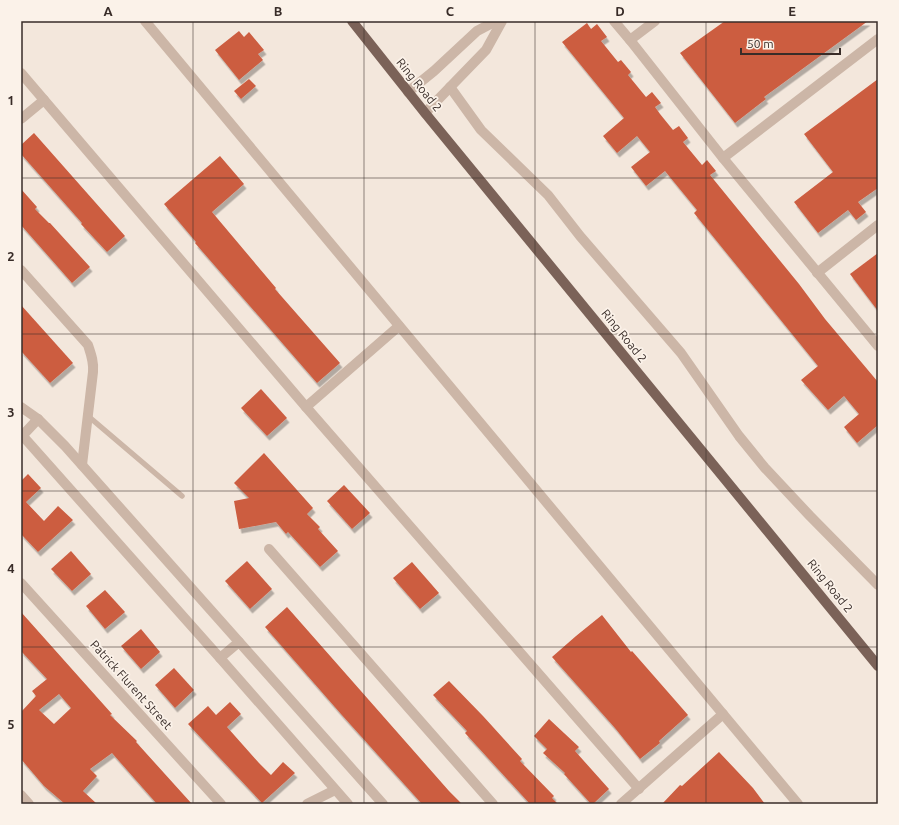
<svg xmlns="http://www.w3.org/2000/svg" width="899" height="825" viewBox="0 0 899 825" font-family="Ubuntu,sans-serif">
<defs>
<filter id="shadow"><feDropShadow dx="2.5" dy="4.5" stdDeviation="0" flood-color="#0004"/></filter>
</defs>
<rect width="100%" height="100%" fill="#f3e7dc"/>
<g fill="#cc5d41" fill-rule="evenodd" filter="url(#shadow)">
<path d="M 725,21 L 868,21 L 764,97 L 766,99 L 735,123 L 680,53 Z"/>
<path d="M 587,23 L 591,29 L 597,24 L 607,37 L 601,41 L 618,62 L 621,60 L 631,72 L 628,75 L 646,97 L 652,92 L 661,103 L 655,107 L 660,114 L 673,130 L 679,126 L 688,138 L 683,142 L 702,165 L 707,160 L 716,171 L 710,175 L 799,284 L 825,319 L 878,382 L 878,425 L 857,443 L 844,427 L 859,414 L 844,396 L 828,410 L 801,380 L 818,366 L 694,213 L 697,210 L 665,171 L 646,186 L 631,167 L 650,152 L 637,136 L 617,153 L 603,136 L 624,118 L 562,42 Z"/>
<path d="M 239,31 L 244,37 L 249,32 L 264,50 L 258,54 L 263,60 L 239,80 L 215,50 Z"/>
<path d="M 249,79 L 256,86 L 241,99 L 234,91 Z"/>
<path d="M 878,79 L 878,188 L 858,202 L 866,212 L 856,220 L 848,210 L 818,233 L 794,202 L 833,172 L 804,134 Z"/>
<path d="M 34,133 L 125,236 L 107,252 L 81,224 L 82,223 L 21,154 L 21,145 Z"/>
<path d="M 220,156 L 244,184 L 212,212 L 276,288 L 275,289 L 340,363 L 317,383 L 195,243 L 196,242 L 164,204 Z"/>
<path d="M 21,189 L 37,207 L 35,209 L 49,223 L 50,223 L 90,267 L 72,283 L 21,225 Z"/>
<path d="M 878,253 L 878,311 L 850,274 Z"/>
<path d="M 21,305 L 73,363 L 50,383 L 21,351 Z"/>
<path d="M 261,389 L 287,418 L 267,436 L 241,408 Z"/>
<path d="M 264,453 L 313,508 L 307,514 L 320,527 L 318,529 L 338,551 L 320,567 L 288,532 L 286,534 L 276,522 L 239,529 L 234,501 L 249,498 L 234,483 Z"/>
<path d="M 28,474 L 41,488 L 26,502 L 44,521 L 58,506 L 73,520 L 38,552 L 21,534 L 21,481 Z"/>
<path d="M 344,485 L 370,513 L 352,529 L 327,501 Z"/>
<path d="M 71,551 L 91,574 L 72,591 L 51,569 Z"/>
<path d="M 247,561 L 272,589 L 250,609 L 225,581 Z"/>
<path d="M 412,562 L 439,593 L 420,609 L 393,578 Z"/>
<path d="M 105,590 L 125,612 L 105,629 L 86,606 Z"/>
<path d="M 287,607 L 449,791 L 462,804 L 422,804 L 341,714 L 265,627 Z"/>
<path d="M 21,612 L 112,714 L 110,715 L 137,741 L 136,742 L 192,804 L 157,804 L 112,753 L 90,769 L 97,776 L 83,791 L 97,804 L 65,804 L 44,786 L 21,759 L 21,712 L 36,696 L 32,691 L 47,679 L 21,651 ZM 59,694 L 71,708 L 54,724 L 39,710 Z"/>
<path d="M 602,615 L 631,652 L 632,651 L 688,715 L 659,741 L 660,743 L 640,759 L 615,728 L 552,657 L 576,636 Z"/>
<path d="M 141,629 L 160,652 L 141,669 L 121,646 Z"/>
<path d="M 174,668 L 194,690 L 175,708 L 155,685 Z"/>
<path d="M 449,681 L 483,716 L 522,759 L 520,761 L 554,796 L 552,798 L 558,804 L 530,804 L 465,733 L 467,731 L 433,695 Z"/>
<path d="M 230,702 L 241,714 L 227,727 L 259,763 L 271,775 L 283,762 L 295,773 L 262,803 L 188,724 L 208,706 L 216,715 Z"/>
<path d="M 549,719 L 579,747 L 575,751 L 609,789 L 593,804 L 591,804 L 564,774 L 565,773 L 543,753 L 547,749 L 534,736 Z"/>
<path d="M 719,752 L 753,788 L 765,804 L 662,804 L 680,785 L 682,786 Z"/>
</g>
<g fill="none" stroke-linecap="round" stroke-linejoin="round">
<path stroke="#ccb6a7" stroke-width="5.5" d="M 88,416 L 182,496"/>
<g stroke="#ccb6a7" stroke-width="10">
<path d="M 145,21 L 798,804"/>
<path d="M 614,21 L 630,40"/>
<path d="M 655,21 L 630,40 L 723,158 L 878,346"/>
<path d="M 21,73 L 306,407 L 639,789"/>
<path d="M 450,87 L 481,130 L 548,195 L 580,236 L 681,353 L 739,436 L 765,468 L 810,516 L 878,585"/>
<path d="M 408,92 L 434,71 L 477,31 L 496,21"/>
<path d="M 425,113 L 486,50 L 502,21"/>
<path d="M 21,119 L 44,100"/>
<path d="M 723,158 L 878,39"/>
<path d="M 21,270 L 88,345 C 91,354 94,362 93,372 L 82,465"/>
<path d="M 817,273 L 878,225"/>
<path d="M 21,407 L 38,419 L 65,446 L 383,804"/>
<path d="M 306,407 L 399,326"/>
<path d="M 21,434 L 220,658 L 348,804"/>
<path d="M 23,435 L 38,419"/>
<path d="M 269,549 L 493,804"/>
<path d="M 21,583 L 221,804"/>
<path d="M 220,658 L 239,642"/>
<path d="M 21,795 L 29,804"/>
<path d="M 307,804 L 335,790"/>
<path d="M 621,804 L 723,714"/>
</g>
<path stroke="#7b6258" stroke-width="10" d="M 352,21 L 425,113 L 878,666"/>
</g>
<path fill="none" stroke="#382c28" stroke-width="1" stroke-opacity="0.55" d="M 193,21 L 193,804M 364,21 L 364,804M 535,21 L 535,804M 706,21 L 706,804M 21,178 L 878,178M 21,334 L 878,334M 21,491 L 878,491M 21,647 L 878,647"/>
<g text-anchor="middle" stroke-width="3.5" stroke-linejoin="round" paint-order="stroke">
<g font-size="12" fill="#382c28" stroke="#fbf2e9">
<text transform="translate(419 85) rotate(51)" y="4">Ring Road 2</text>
<text transform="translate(624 336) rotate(51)" y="4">Ring Road 2</text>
<text transform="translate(830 586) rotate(51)" y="4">Ring Road 2</text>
<text transform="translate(131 685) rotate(48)" y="4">Patrick Flurent Street</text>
</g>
</g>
<rect width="899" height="825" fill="none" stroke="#fbf2e9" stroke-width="44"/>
<path d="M741 48v6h99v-6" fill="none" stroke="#382c28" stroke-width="2"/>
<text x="747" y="48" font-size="12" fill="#382c28" stroke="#fbf2e9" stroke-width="3" paint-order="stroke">50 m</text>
<rect x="22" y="22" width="855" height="781" fill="none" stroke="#382c28" stroke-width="1.5"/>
<g font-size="13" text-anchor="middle" font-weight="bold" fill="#382c28">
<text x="108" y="16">A</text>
<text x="278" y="16">B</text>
<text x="450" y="16">C</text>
<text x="620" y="16">D</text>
<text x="792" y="16">E</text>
<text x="11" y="105">1</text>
<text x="11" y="261">2</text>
<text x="11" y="417">3</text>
<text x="11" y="573">4</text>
<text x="11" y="729">5</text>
</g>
</svg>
